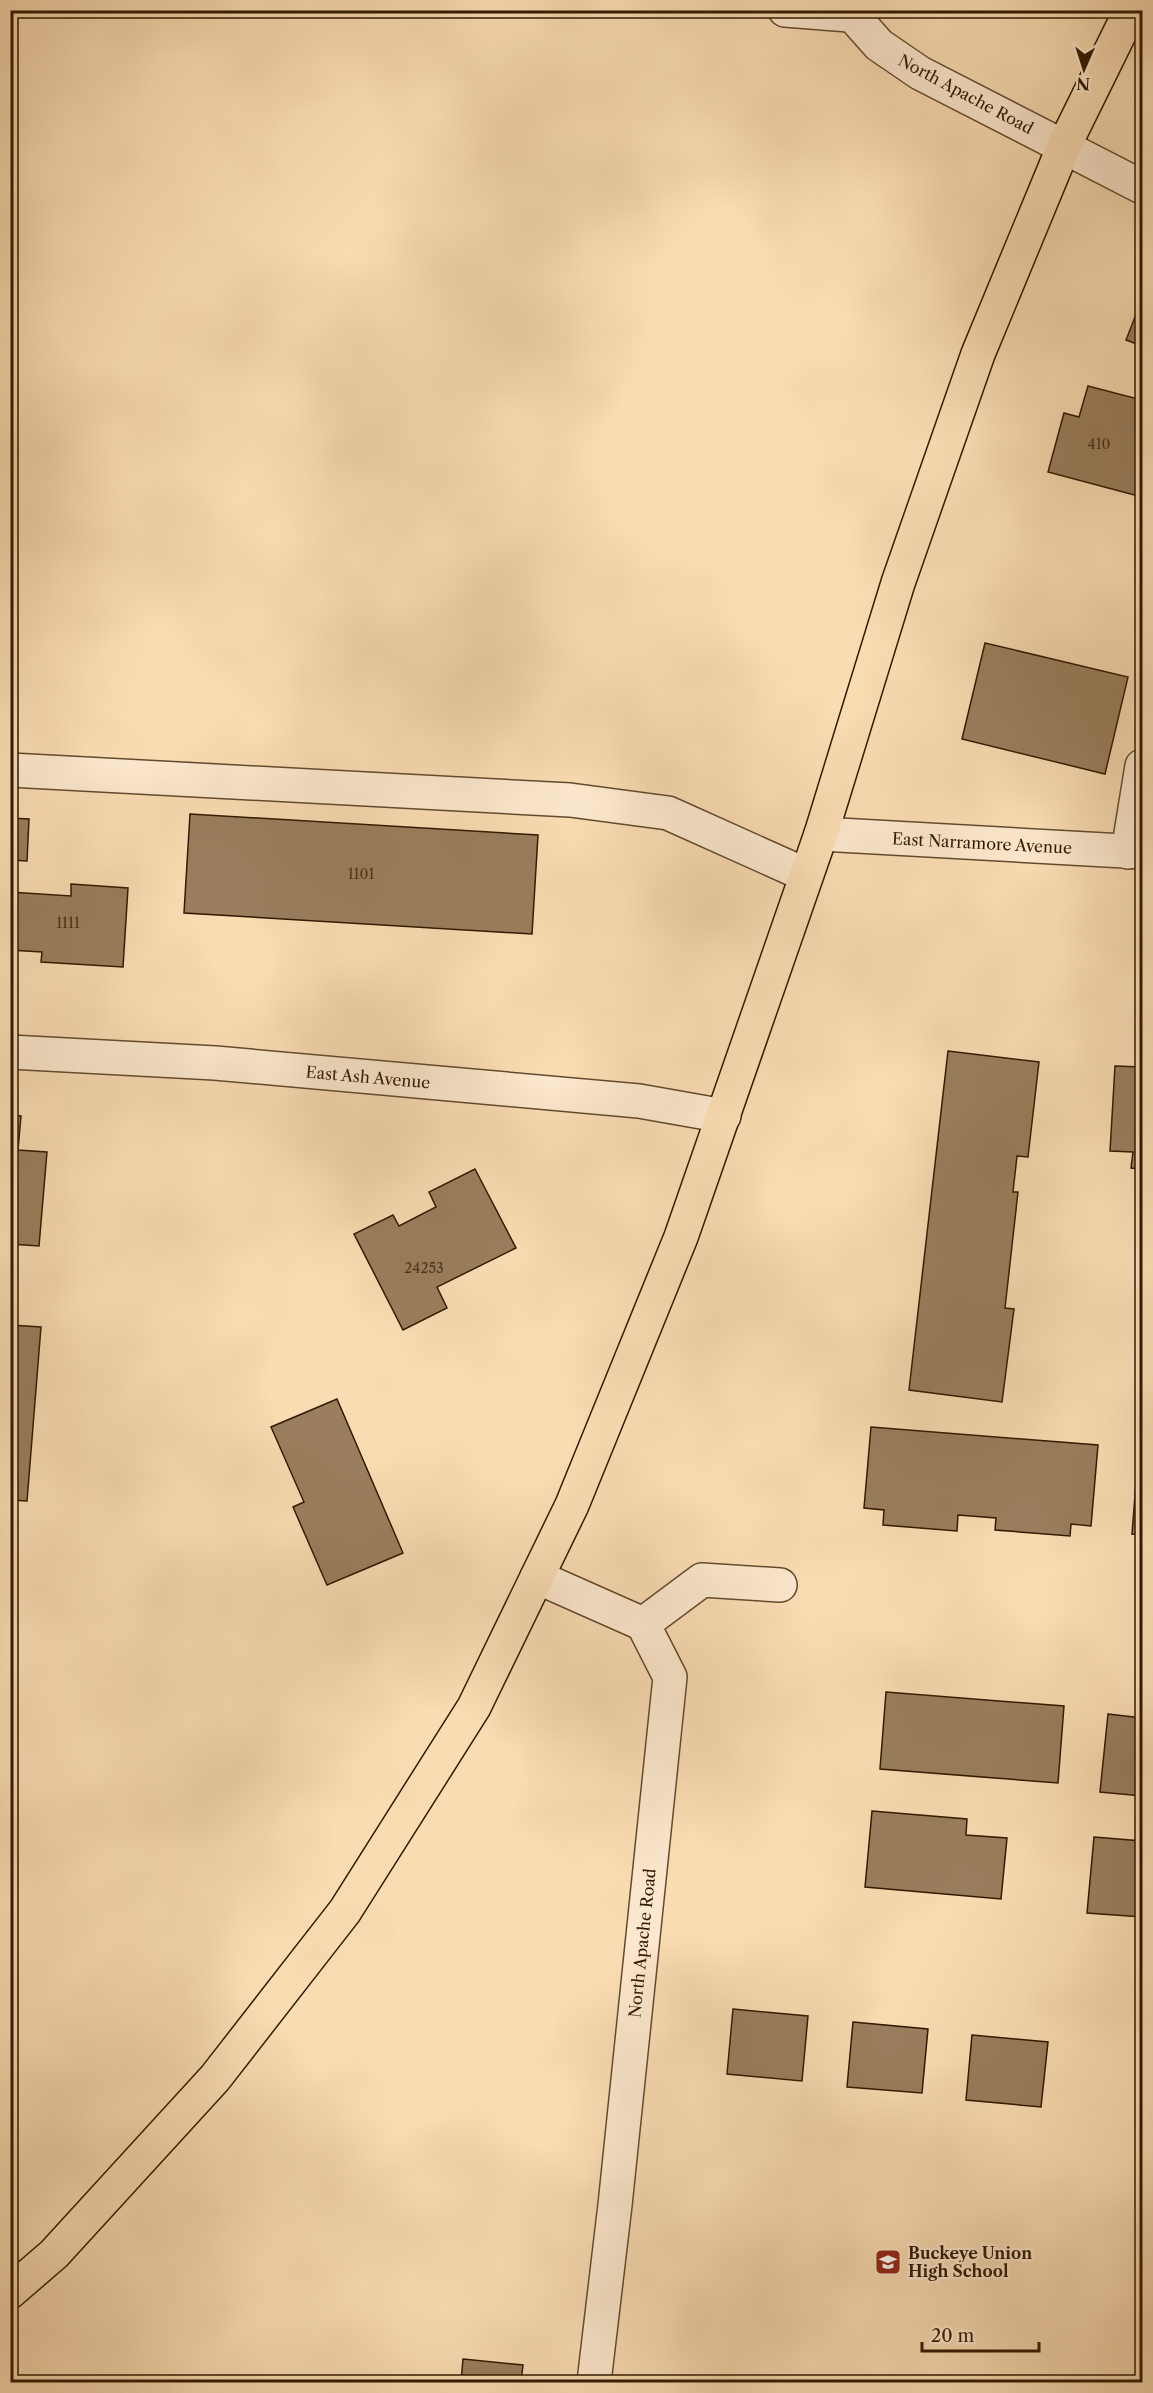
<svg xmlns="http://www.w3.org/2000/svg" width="1153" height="2393" viewBox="0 0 1153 2393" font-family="'Libre Caslon Text',serif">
<rect width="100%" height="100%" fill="#fadcb3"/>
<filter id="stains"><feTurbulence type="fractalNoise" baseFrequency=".00333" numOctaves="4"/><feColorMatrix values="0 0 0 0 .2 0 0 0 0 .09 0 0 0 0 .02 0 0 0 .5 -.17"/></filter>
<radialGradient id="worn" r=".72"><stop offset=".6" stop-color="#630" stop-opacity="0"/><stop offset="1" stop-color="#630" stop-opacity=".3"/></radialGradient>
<g fill="#9a7e5d" stroke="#311900" stroke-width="1.5">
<path d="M 1142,299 L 1142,346 L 1126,340 Z"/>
<path d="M 1088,386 L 1142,400 L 1142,497 L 1048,472 L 1064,413 L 1079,417 Z"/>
<path d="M 985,643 L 1128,677 L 1105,774 L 962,739 Z"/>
<path d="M 190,814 L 538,835 L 532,934 L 184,913 Z"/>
<path d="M 10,818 L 29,819 L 27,861 L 10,860 Z"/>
<path d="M 71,884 L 128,888 L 123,967 L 41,962 L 42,952 L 10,950 L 10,892 L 71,896 Z"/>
<path d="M 948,1051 L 1039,1062 L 1028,1157 L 1017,1156 L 1013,1192 L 1018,1192 L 1005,1308 L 1014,1309 L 1002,1402 L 909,1390 Z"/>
<path d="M 1115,1066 L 1142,1067 L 1142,1169 L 1131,1168 L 1133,1152 L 1110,1151 Z"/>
<path d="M 10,1115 L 21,1116 L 18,1150 L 47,1152 L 39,1246 L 10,1244 Z"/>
<path d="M 475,1169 L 516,1248 L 437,1287 L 447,1308 L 403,1330 L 354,1234 L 393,1215 L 399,1226 L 436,1207 L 429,1192 Z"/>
<path d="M 10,1325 L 41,1327 L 27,1501 L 10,1500 Z"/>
<path d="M 337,1399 L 403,1553 L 327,1585 L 293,1507 L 304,1502 L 271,1427 Z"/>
<path d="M 1142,1405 L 1142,1535 L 1132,1534 Z"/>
<path d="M 871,1427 L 1098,1445 L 1091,1526 L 1071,1524 L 1070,1536 L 995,1530 L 996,1518 L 958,1515 L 957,1531 L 883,1525 L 884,1510 L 864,1508 Z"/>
<path d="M 886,1692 L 1064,1706 L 1058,1783 L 880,1769 Z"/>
<path d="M 1108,1714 L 1142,1718 L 1142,1796 L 1100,1792 Z"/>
<path d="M 872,1811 L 967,1819 L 966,1835 L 1007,1838 L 1001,1899 L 865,1887 Z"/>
<path d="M 1094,1837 L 1142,1841 L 1142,1917 L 1087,1913 Z"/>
<path d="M 733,2009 L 808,2016 L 802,2081 L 727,2074 Z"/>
<path d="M 853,2022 L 928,2029 L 922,2093 L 847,2087 Z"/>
<path d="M 972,2035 L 1048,2042 L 1041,2107 L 966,2100 Z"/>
<path d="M 463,2359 L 523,2365 L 521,2382 L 461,2382 Z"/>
</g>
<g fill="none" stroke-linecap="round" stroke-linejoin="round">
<defs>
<g id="minor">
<path d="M 785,10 L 849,15"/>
<path d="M 848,10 L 879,45 L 920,73 L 1142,187"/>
<path d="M 10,770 L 570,800 L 668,813 L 806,875"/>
<path d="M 821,834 L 1142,852"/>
<path d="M 1128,852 L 1142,766"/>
<path d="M 10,1052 L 215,1063 L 639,1101 L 724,1116"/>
<path d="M 537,1577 L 643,1624 L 670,1677 L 615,2205 L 594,2382"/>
<path d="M 643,1624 L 702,1580 L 780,1585"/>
</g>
<path id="major" d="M 10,2292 L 54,2254 L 215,2078 L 345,1911 L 474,1707 L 572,1505 L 681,1237 L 821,834 L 898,583 L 978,354 L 1064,146 L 1131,10"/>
</defs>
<use href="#minor" stroke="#634a2d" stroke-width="36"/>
<use href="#major" stroke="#311900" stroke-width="36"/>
<use href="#minor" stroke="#fce8ce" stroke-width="33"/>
<use href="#major" stroke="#fadcb3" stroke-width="33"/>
</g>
<defs>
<symbol id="school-square" viewBox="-11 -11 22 22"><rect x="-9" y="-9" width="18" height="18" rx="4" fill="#8f2418" stroke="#fce8ce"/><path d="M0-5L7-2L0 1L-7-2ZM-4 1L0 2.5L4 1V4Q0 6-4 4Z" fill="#fff"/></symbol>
</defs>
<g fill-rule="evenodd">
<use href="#school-square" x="873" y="2247" width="30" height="30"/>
</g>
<g text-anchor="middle" stroke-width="4.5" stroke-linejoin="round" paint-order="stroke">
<g font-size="14" fill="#4b3217">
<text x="1099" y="449">410</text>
<text x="361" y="879">1101</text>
<text x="68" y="928">1111</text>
<text x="424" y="1273">24253</text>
</g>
<g font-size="16" fill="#311900" stroke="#fce8ce">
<text transform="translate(966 94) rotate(28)" y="6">North Apache Road</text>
<text transform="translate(982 843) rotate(3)" y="6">East Narramore Avenue</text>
<text transform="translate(368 1077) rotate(5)" y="6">East Ash Avenue</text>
<text transform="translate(642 1943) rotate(-84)" y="6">North Apache Road</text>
</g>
<g font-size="16" font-weight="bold" fill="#311900" stroke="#fce8ce" text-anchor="start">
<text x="908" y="2259">Buckeye Union<tspan x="908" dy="18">High School</tspan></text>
</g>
</g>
<rect width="1153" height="2393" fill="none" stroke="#fadcb3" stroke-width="36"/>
<rect x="12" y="12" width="1129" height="2369" fill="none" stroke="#311900" stroke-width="3"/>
<rect x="18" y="18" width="1117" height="2357" fill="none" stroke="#311900" stroke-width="1.5"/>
<g transform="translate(1084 69) rotate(183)" stroke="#fce8ce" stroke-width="4.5" paint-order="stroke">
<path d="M0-4.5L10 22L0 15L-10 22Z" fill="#311900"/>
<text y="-9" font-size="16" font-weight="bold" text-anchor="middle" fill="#311900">N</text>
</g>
<path d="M922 2342v9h117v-9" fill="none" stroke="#311900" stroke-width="3"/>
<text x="931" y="2342" font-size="18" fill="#311900" stroke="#fce8ce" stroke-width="4.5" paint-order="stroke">20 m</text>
<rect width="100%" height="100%" filter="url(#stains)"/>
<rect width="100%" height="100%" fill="url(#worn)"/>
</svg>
